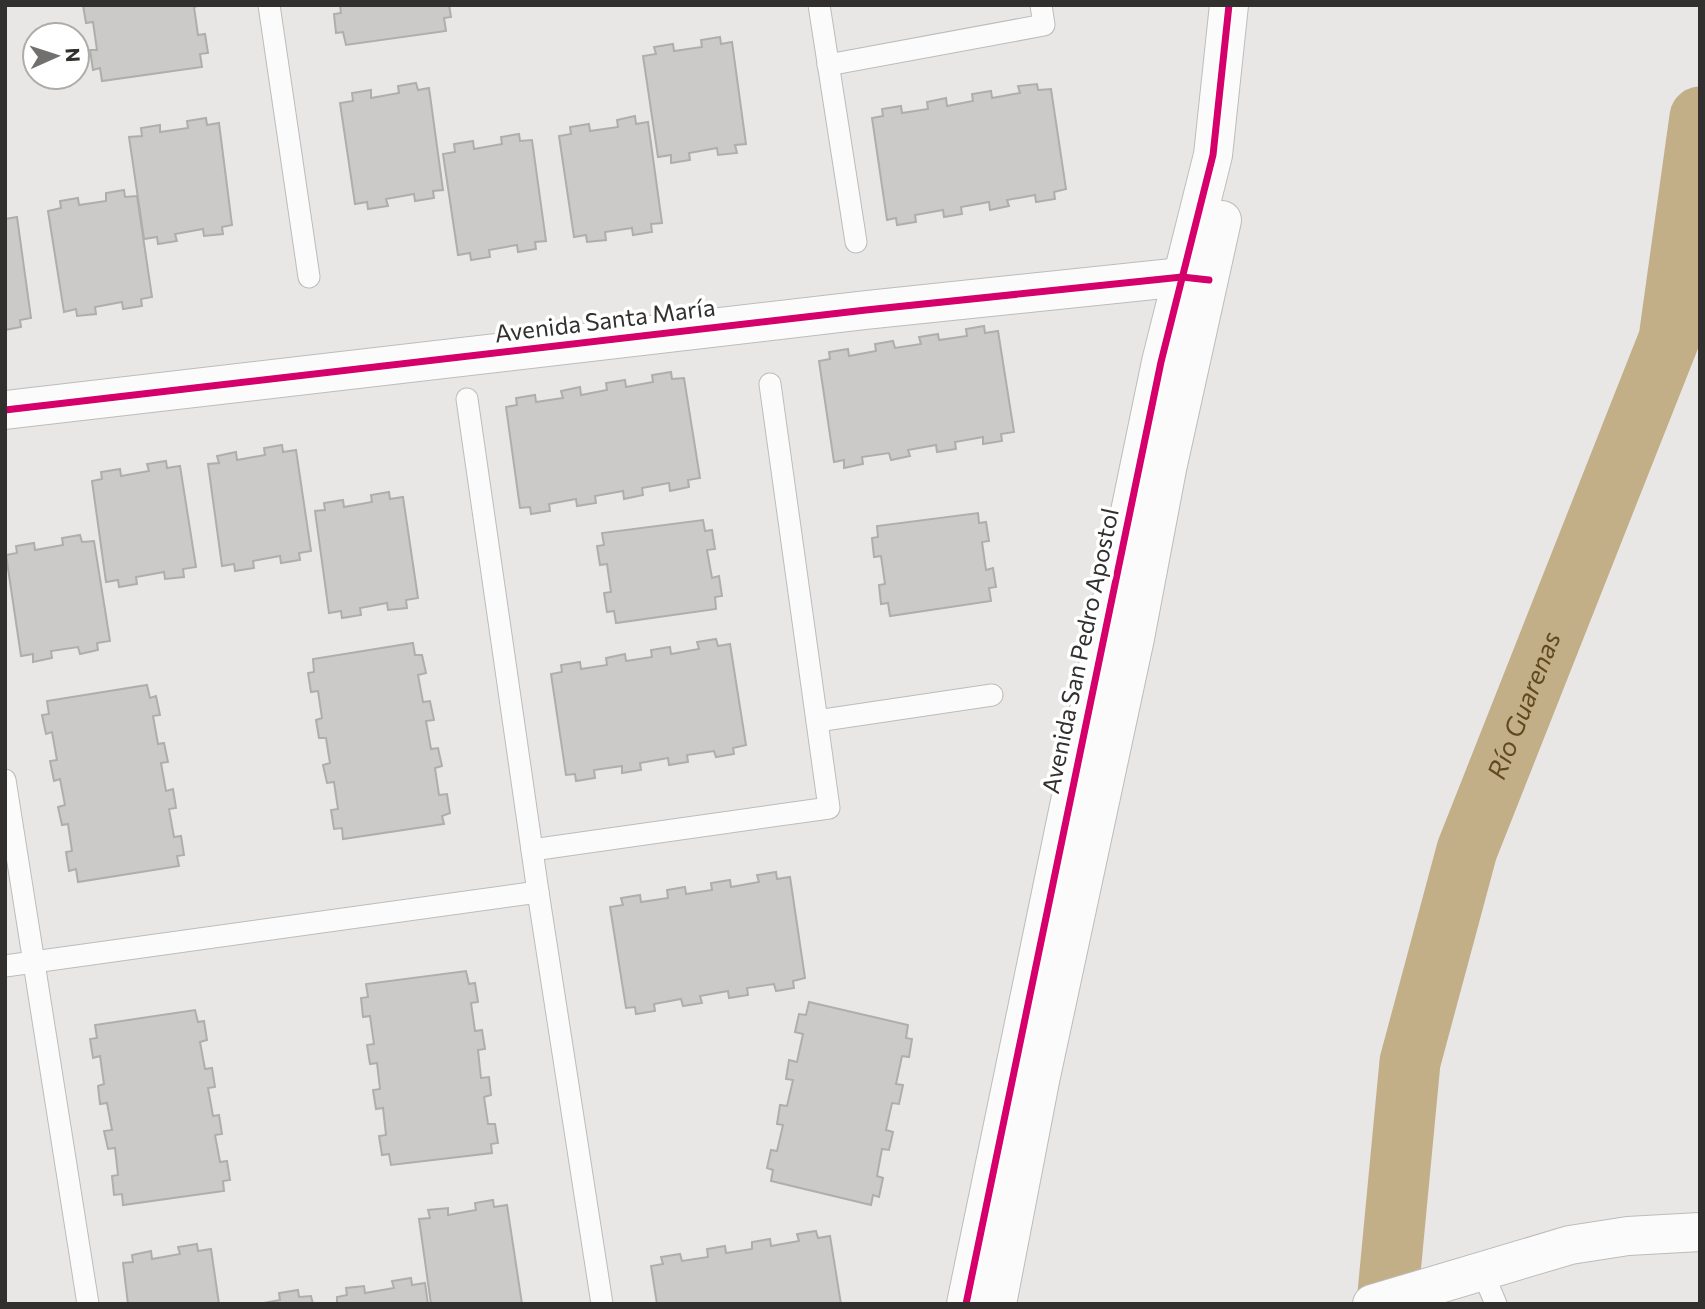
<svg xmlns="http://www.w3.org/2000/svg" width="1705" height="1309" viewBox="0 0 1705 1309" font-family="Commissioner,sans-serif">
<rect width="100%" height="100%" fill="#e8e7e5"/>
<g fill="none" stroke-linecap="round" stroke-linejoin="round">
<path stroke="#c2af87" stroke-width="61" id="s1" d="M 1387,1304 L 1410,1062 L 1467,850 L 1669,339 L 1700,117"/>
</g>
<g fill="#cbcac9" stroke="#aeaeac" stroke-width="2">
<path d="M 83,5 L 201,5 L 194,7 L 198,35 L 205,34 L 208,53 L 200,54 L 202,67 L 102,81 L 100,68 L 93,70 L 90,50 L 97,50 L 93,22 L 86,23 Z"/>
<path d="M 340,5 L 449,5 L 451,17 L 444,18 L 446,31 L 346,45 L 343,32 L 336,33 L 334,14 L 341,13 Z"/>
<path d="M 720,37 L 721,44 L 732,42 L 746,144 L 735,145 L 737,153 L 718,155 L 717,148 L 689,153 L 690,160 L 671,163 L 671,155 L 658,157 L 643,56 L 656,54 L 654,47 L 673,44 L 674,51 L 702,47 L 701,40 Z"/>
<path d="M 416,83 L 418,90 L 429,88 L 443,190 L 433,191 L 434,198 L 415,201 L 414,194 L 386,199 L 388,206 L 368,209 L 367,202 L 355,204 L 340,103 L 353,101 L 352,93 L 371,90 L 371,98 L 399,93 L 398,86 Z"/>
<path d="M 1037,84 L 1038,90 L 1051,89 L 1066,189 L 1054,192 L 1055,199 L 1036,202 L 1035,195 L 1007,200 L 1009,206 L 990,210 L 989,202 L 961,207 L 962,214 L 944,217 L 943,210 L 915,215 L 916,222 L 897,225 L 896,218 L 887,220 L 872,118 L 883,116 L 882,109 L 901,106 L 902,113 L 928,109 L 927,102 L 946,98 L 947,106 L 973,101 L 972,94 L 991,91 L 992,98 L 1020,93 L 1018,86 Z"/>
<path d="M 635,116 L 636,124 L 648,122 L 662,223 L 651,224 L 652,232 L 633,235 L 632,228 L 605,232 L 606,240 L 587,242 L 586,235 L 574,237 L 559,136 L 571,134 L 570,127 L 589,124 L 590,131 L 618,127 L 617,120 Z"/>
<path d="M 206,118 L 207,125 L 219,123 L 232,225 L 222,227 L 223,234 L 204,236 L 203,229 L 175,234 L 177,241 L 158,244 L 157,237 L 144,239 L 129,137 L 142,136 L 141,128 L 160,125 L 160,132 L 188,128 L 187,121 Z"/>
<path d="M 519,134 L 520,141 L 532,140 L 546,241 L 535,242 L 536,249 L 518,252 L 517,245 L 489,250 L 490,257 L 471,260 L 470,253 L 458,255 L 443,154 L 455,152 L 454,144 L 473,141 L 474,149 L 502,144 L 501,137 Z"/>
<path d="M 124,190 L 125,197 L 137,196 L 152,297 L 141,299 L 142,306 L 123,309 L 122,302 L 95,307 L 96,314 L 77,316 L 76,309 L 64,312 L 48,211 L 61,208 L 60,201 L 78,198 L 79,205 L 106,201 L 106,193 Z"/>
<path d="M 17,217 L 31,318 L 20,320 L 21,327 L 5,330 L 5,219 Z"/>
<path d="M 984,326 L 985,333 L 998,331 L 1014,432 L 1001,434 L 1002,441 L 983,444 L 983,437 L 955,442 L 956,449 L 937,452 L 936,445 L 908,450 L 910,456 L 891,460 L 889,453 L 862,457 L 863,464 L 844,468 L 844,460 L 834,462 L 819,361 L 830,359 L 829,352 L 848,349 L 849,356 L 876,351 L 875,344 L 893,341 L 895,348 L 921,344 L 919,337 L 938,334 L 939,340 L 967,336 L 966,329 Z"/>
<path d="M 671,372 L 672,379 L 684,378 L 700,478 L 688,480 L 689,487 L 670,491 L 669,483 L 642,488 L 643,495 L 624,499 L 623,491 L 595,496 L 596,503 L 577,506 L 576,499 L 549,504 L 550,511 L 531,514 L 530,507 L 520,508 L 506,407 L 517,405 L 516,398 L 535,395 L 536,402 L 563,398 L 561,391 L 580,387 L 581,395 L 607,390 L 606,383 L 625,380 L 626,387 L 653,382 L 652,375 Z"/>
<path d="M 282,445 L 283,452 L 296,450 L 311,551 L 299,553 L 300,560 L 281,563 L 280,556 L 253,561 L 254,568 L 235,571 L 234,564 L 222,566 L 208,464 L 219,463 L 217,456 L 236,452 L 237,460 L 265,455 L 264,448 Z"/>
<path d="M 166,461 L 167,468 L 180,466 L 196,567 L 183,569 L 184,577 L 165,579 L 164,572 L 136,577 L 137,584 L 119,587 L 118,580 L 106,582 L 92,481 L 102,479 L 101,472 L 120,469 L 121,476 L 149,471 L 147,464 Z"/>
<path d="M 389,492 L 390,499 L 403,497 L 418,598 L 406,600 L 407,608 L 388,610 L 387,603 L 360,608 L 361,615 L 342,618 L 341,611 L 329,613 L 315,511 L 325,510 L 324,503 L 343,500 L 344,507 L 372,502 L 371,495 Z"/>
<path d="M 978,513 L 979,523 L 986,522 L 989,541 L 982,542 L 986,570 L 993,568 L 996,587 L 989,588 L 991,601 L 890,616 L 888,603 L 881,604 L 879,585 L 885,584 L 881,556 L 874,557 L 872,538 L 878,537 L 877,526 Z"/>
<path d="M 703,520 L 705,531 L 712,530 L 715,549 L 707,550 L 712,578 L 719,576 L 722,596 L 715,597 L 716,609 L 616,623 L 614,611 L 607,612 L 604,593 L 611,592 L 607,564 L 600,565 L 597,546 L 604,545 L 602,533 Z"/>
<path d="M 80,535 L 82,542 L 94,541 L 110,641 L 97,643 L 98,650 L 80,654 L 78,647 L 51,651 L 52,658 L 33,662 L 33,654 L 21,656 L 6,555 L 17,553 L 16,546 L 34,543 L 35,550 L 63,545 L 62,538 Z"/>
<path d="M 716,639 L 718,646 L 730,644 L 746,745 L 733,748 L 734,754 L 716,757 L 714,751 L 687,755 L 688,762 L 669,765 L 668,758 L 640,763 L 641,770 L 622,773 L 622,766 L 594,770 L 595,778 L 576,781 L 575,774 L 566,775 L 551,674 L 562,672 L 561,665 L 580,662 L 581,669 L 607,665 L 606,658 L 625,654 L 626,661 L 652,657 L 651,650 L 670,647 L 671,654 L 699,649 L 697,642 Z"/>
<path d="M 413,643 L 415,655 L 422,655 L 426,673 L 418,675 L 423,702 L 430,701 L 434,720 L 426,721 L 431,749 L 438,748 L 442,766 L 435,768 L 439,795 L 447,794 L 450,813 L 442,816 L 444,824 L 343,839 L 342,828 L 334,829 L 331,810 L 338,809 L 334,782 L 327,783 L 323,765 L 330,763 L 326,738 L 319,738 L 316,720 L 322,718 L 318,691 L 311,692 L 308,673 L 314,672 L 313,659 Z"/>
<path d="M 147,685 L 150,698 L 156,696 L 160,715 L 153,716 L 158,744 L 164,743 L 168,762 L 161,763 L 166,791 L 173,789 L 176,808 L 169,809 L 174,837 L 181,836 L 184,855 L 177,856 L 179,866 L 78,882 L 76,869 L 69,871 L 66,852 L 72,851 L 68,824 L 62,825 L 58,807 L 65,805 L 60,779 L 54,781 L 50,761 L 57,760 L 52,732 L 46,734 L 42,715 L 49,714 L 47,701 Z"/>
<path d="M 776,872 L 777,879 L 790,877 L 805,978 L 793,981 L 794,988 L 776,991 L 774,984 L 747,988 L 748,995 L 729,998 L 728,991 L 700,996 L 702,1003 L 683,1006 L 681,999 L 654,1004 L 655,1011 L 636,1014 L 635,1007 L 626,1008 L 610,907 L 623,905 L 621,898 L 640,895 L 641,902 L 668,898 L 667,890 L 685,887 L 686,894 L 712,890 L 711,883 L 730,880 L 731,887 L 759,882 L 757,875 Z"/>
<path d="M 466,971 L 469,984 L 475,983 L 478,1002 L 471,1003 L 475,1031 L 482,1030 L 485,1049 L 478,1050 L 481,1078 L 489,1077 L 491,1095 L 484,1097 L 488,1124 L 495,1124 L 498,1143 L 491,1144 L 492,1153 L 391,1165 L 389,1154 L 382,1155 L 379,1136 L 386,1135 L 383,1108 L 376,1109 L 373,1090 L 380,1089 L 377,1063 L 370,1064 L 367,1045 L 374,1044 L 370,1016 L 363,1017 L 361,998 L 368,997 L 366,984 Z"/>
<path d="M 809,1002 L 908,1025 L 906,1038 L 912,1039 L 909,1057 L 902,1056 L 896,1084 L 903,1085 L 899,1104 L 892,1103 L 886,1130 L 893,1132 L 889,1150 L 882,1149 L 877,1176 L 883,1178 L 879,1197 L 873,1195 L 871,1205 L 771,1181 L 773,1170 L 767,1168 L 771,1150 L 777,1151 L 783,1125 L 777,1124 L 780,1105 L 787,1106 L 793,1080 L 786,1079 L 789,1060 L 797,1062 L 803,1034 L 795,1032 L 799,1014 L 806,1015 Z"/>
<path d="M 195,1010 L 198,1022 L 204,1021 L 207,1040 L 200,1042 L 205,1069 L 212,1068 L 215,1087 L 208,1088 L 213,1116 L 219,1115 L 222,1134 L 215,1135 L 220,1162 L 227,1161 L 230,1180 L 223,1181 L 224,1191 L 123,1205 L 122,1194 L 114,1195 L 112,1176 L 118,1175 L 115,1148 L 108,1149 L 104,1131 L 112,1130 L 107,1103 L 100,1104 L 98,1086 L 104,1084 L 100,1056 L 93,1058 L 90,1039 L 97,1038 L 95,1025 Z"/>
<path d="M 493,1200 L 494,1207 L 507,1205 L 522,1304 L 431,1304 L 419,1219 L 430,1218 L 428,1210 L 448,1208 L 448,1215 L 476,1210 L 475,1203 Z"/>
<path d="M 816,1231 L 818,1238 L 830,1236 L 841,1304 L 657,1304 L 651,1266 L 663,1264 L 661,1257 L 680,1254 L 682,1261 L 708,1257 L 707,1249 L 725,1246 L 726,1253 L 752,1249 L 752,1242 L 770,1239 L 771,1246 L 799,1241 L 797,1234 Z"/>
<path d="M 197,1244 L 198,1251 L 211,1249 L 219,1304 L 128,1304 L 123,1263 L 133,1262 L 132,1255 L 151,1251 L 152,1259 L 180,1254 L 178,1247 Z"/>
<path d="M 411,1278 L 412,1285 L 425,1283 L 428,1304 L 337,1304 L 337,1297 L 347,1295 L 346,1288 L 364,1286 L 365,1293 L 394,1288 L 392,1281 Z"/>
<path d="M 298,1290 L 299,1297 L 311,1296 L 313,1304 L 258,1304 L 280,1300 L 279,1293 Z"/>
</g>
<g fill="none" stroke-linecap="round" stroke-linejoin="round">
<defs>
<g id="lane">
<path d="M 269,5 L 309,277"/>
<path d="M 819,5 L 856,242"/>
<path d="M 828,65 L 1044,25 L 1041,5"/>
<path d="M 467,399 L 538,892 L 602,1304"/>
<path d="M 817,721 L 992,695"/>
<path d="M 5,780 L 88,1304"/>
<path d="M 532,850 L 829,808 L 770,384"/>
<path d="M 5,966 L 538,892"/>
<path d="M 1482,1271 L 1496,1304"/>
</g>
<g id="street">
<path d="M 5,410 L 866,310 L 1182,277 L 1204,279"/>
<path d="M 966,1304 L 1161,362 L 1213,155 L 1229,5"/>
<path d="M 997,1304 L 1040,1081 L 1135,638 L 1167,469 L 1222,220"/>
<path d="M 1372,1304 L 1570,1245 L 1628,1236 L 1700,1232"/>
</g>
</defs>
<use href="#lane" stroke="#bdbcbb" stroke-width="23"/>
<use href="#street" stroke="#bdbcbb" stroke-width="40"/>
<use href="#lane" stroke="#fcfbfb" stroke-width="21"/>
<use href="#street" stroke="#fcfbfb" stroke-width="38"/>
<defs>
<g id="cycleway">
<path d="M 5,410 L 866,310 L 1182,277 L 1209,280"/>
<path d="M 966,1304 L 1161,362 L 1213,155 L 1229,5"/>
</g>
</defs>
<use href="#cycleway" stroke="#fff" stroke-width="11"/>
<use href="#cycleway" stroke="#d6006c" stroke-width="7"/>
</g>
<g text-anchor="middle" stroke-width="7" stroke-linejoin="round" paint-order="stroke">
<g font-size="24" fill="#31302f" stroke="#fff">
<text transform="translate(605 321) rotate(-7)" y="8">Avenida Santa María</text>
<text transform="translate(1081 651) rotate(-78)" y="8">Avenida San Pedro Apostol</text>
</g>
<g font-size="26" font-style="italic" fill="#5e4a1e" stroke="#fff">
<text dy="9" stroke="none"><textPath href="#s1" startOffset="618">Río Guarenas</textPath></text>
</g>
</g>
<rect width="1705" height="1309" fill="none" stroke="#31302f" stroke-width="14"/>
<g transform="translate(56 56) rotate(87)"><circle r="33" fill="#ffffff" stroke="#adacac" stroke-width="2"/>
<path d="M0-5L12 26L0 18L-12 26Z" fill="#71706f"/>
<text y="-10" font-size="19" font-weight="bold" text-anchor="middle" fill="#31302f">N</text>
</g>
</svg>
